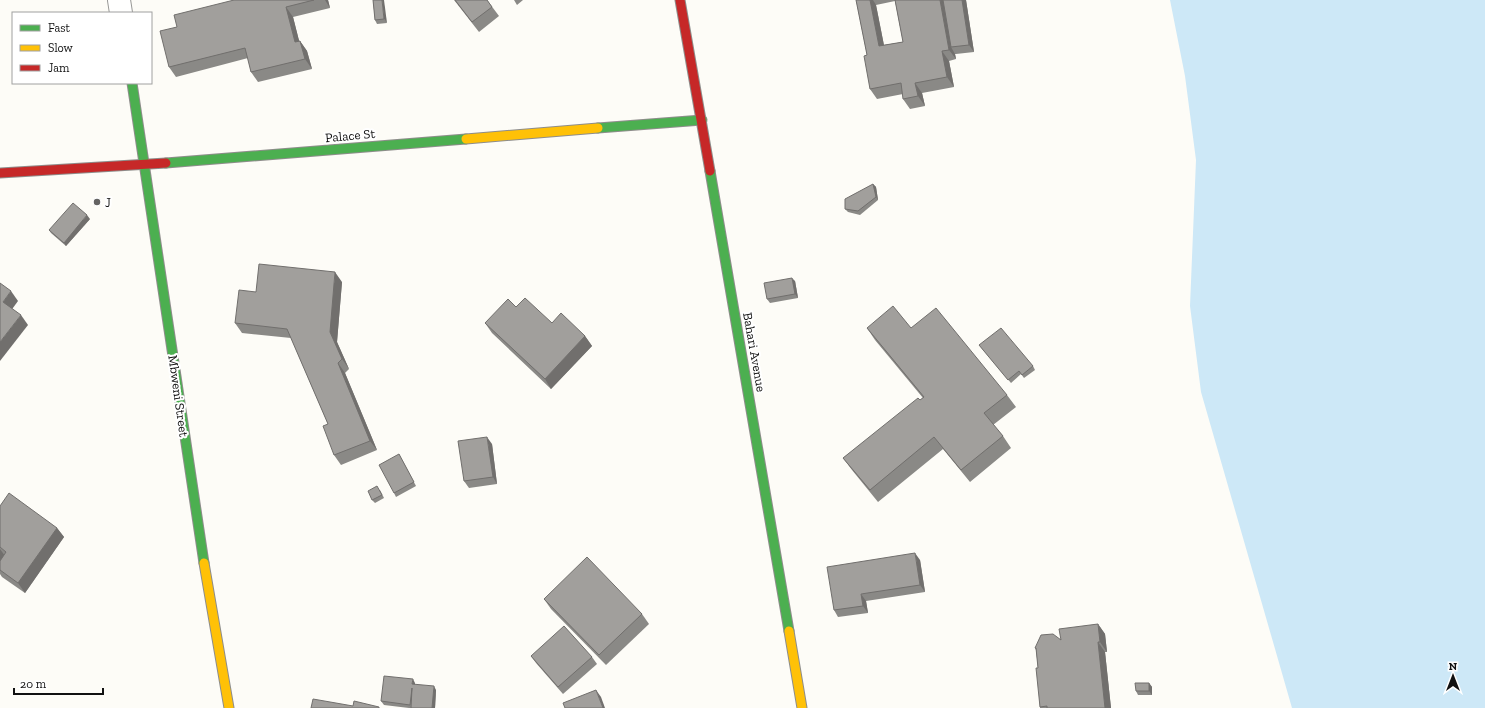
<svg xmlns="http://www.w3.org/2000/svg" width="1485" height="708" viewBox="0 0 1485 708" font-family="'Zilla Slab',serif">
<rect width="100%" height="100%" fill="#fdfcf7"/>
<path fill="#cde8f7" d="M 1170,0 L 1485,0 L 1485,708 L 1292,708 L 1201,392 L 1190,306 L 1196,160 L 1185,76 Z"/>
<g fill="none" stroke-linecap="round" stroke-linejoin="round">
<defs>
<path id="street" d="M 119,0 L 121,13"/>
<g id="fast">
<path d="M 132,83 L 204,563"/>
<path d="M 598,128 L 702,120"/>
<path d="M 166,163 L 466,139"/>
<path d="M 710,171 L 789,631"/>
</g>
<g id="slow">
<path d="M 466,139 L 598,128"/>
<path d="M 204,563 L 229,708"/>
<path d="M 789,631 L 802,708"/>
</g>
<g id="jam">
<path d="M 680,0 L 710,171"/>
<path d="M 0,173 L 166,163"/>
</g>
</defs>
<use href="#street" stroke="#979795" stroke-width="24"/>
<use href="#fast" stroke="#8e8d8b" stroke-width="11"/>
<use href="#slow" stroke="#8e8d8b" stroke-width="11"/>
<use href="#jam" stroke="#8e8d8b" stroke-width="11"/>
<use href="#street" stroke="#fffffe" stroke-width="22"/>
<use href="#fast" stroke="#4caf50" stroke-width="9"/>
<use href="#slow" stroke="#ffc107" stroke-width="9"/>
<use href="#jam" stroke="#c62828" stroke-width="9"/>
</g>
<g fill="#8a8986" fill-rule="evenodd">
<path d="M 234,0 L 328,0 L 330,8 L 293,17 L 299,41 L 300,41 L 307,51 L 312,69 L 258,82 L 251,72 L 248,58 L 176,77 L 169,67 L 177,27 Z"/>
<path d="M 373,0 L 387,23 L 377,24 L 375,20 Z"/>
<path d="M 454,0 L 487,0 L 499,16 L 479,32 Z"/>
<path d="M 514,0 L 523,0 L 517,5 Z"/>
<path d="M 856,0 L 966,0 L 974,52 L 956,54 L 955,54 L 956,59 L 949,61 L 954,87 L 922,93 L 925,106 L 910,109 L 903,99 L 903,94 L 877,99 L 870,89 L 867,55 ZM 895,1 L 903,42 L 884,45 L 876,5 Z"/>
<path d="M 873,184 L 876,187 L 878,200 L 860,215 L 848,212 L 845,209 Z"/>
<path d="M 90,219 L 66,246 L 51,233 L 49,230 Z"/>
<path d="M 795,281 L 798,298 L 770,303 L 767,299 Z"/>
<path d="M 342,282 L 337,342 L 349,369 L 345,373 L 377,450 L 341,465 L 334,455 L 328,424 L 291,338 L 242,333 L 235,323 L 256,292 Z"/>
<path d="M 516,307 L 552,323 L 585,336 L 592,346 L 551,389 L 492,333 L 485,323 Z"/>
<path d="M 867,328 L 911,328 L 1007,395 L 1016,407 L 993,425 L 1003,436 L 1011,448 L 970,482 L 943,449 L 878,502 L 852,470 L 843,458 L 923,398 L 875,340 Z"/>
<path d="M 979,345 L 1033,366 L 1035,370 L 1024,378 L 1021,374 L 1011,383 Z"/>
<path d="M 492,444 L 497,484 L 469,488 L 464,481 Z"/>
<path d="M 399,454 L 416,486 L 396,497 L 394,493 Z"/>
<path d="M 380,490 L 384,498 L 375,503 L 372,500 Z"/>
<path d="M 0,506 L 57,528 L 64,537 L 25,593 L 2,577 L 0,574 Z"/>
<path d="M 920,560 L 925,592 L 866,601 L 868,613 L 838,617 L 834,610 Z"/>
<path d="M 544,599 L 642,614 L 649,624 L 606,665 L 551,609 Z"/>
<path d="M 1098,624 L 1105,634 L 1107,652 L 1105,652 L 1111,708 L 1040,708 L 1038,668 L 1036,650 L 1035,648 L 1061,640 Z"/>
<path d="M 531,656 L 592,657 L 597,664 L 563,694 L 536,663 Z"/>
<path d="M 415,683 L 415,685 L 436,690 L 435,708 L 409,708 L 384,705 L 381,701 Z"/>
<path d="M 1149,683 L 1152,687 L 1152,695 L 1138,695 L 1136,691 Z"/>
</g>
<g fill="#716f6d">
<path d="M 325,0 L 328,0 L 330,8 Z"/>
<path d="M 382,0 L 384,0 L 387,23 L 384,19 Z"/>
<path d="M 870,0 L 873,0 L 876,5 L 886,56 L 879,46 Z"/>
<path d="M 940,0 L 946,0 L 951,47 L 955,54 L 956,59 L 949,50 Z"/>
<path d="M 962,0 L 966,0 L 974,52 L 969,45 Z"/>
<path d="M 286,7 L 293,17 L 302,52 L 295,42 Z"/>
<path d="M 300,41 L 307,51 L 312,69 L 305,59 Z"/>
<path d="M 942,51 L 949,61 L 954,87 L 947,77 Z"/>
<path d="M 915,83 L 922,93 L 925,106 L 918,96 Z"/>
<path d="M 873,184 L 876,187 L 878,200 L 876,197 Z"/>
<path d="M 87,215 L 90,219 L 66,246 L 64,243 Z"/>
<path d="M 335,272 L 342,282 L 337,342 L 349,369 L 342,359 L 330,332 Z"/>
<path d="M 792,278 L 795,281 L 798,298 L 795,294 Z"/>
<path d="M 11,291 L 18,301 L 10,312 L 3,302 Z"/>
<path d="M 21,315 L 28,325 L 0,361 L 0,342 Z"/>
<path d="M 585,336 L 592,346 L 551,389 L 545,379 Z"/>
<path d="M 338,363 L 345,373 L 377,450 L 370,441 Z"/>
<path d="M 487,437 L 492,444 L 497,484 L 493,477 Z"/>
<path d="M 57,528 L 64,537 L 25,593 L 18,583 Z"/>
<path d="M 0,549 L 5,556 L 0,562 Z"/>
<path d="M 915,553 L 920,560 L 925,592 L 920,585 Z"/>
<path d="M 861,594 L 866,601 L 868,613 L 863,606 Z"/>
<path d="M 1098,624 L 1105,634 L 1107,652 L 1100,642 Z"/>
<path d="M 1098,642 L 1105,652 L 1111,708 L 1105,708 Z"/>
<path d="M 413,679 L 415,683 L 415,688 L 412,684 Z"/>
<path d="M 1149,683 L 1152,687 L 1152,695 L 1149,691 Z"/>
<path d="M 434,686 L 436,690 L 435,708 L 432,708 Z"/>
<path d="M 596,690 L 601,697 L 605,708 L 603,708 Z"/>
</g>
<g fill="#a19f9c" stroke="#716f6d">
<path d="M 234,0 L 314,0 L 286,7 L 295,42 L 300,41 L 305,59 L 251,72 L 245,48 L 169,67 L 160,31 L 177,27 L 174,15 Z"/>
<path d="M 373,0 L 382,0 L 384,19 L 375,20 Z"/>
<path d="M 455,0 L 487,0 L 492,7 L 472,22 Z"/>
<path d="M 856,0 L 870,0 L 879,46 L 903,42 L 895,0 L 940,0 L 949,50 L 942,51 L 947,77 L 915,83 L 918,96 L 903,99 L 901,83 L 870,89 L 864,56 L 867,55 Z"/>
<path d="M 943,0 L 962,0 L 969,45 L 951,47 Z"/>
<path d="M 873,184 L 876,197 L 858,211 L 845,209 L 845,199 Z"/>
<path d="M 73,203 L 87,215 L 64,243 L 49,230 Z"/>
<path d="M 259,264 L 335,272 L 330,332 L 342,359 L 338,363 L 370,441 L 334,455 L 323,426 L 328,424 L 287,329 L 235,323 L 239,290 L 256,292 Z"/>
<path d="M 792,278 L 795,294 L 767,299 L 764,283 Z"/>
<path d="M 0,283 L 11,291 L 3,302 L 21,315 L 0,342 Z"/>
<path d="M 525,298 L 552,323 L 561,313 L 585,336 L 545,379 L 485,323 L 508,299 L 516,307 Z"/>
<path d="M 893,306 L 911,328 L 936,308 L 1007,395 L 984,413 L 1003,436 L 961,470 L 934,437 L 870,490 L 843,458 L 918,398 L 920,400 L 924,397 L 867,328 Z"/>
<path d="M 1001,328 L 1033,366 L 1022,375 L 1019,371 L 1008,380 L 979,345 Z"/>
<path d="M 487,437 L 493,477 L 464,481 L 458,441 Z"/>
<path d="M 399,454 L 414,482 L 394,493 L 379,465 Z"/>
<path d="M 377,486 L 382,495 L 372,500 L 368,491 Z"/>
<path d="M 9,493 L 57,528 L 18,583 L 0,570 L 0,561 L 6,552 L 0,547 L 0,506 Z"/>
<path d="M 915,553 L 920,585 L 861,594 L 863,606 L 834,610 L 827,567 Z"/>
<path d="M 587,557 L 642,614 L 599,655 L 544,599 Z"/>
<path d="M 1098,624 L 1100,642 L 1098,642 L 1105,708 L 1047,708 L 1047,706 L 1040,707 L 1036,668 L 1038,668 L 1036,648 L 1035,648 L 1041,635 L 1053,634 L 1061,640 L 1059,629 Z"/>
<path d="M 564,626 L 592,657 L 558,687 L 531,656 Z"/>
<path d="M 384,676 L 413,679 L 412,684 L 434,686 L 432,708 L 411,708 L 412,688 L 410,705 L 381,701 Z"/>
<path d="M 1135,683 L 1149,683 L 1149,691 L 1136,691 Z"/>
<path d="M 596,690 L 603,708 L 565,708 L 563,703 Z"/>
<path d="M 313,699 L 353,706 L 354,701 L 379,707 L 379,708 L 311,708 Z"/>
</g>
<circle fill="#646362" stroke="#fff" stroke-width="1.5" cx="97" cy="202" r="4"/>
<g text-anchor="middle" stroke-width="4" stroke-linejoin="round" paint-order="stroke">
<g font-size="13" fill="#111" stroke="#fff">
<text transform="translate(350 135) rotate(-5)" y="5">Palace St</text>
<text transform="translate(755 352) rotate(80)" y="5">Bahari Avenue</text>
<text transform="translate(179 396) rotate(82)" y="5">Mbweni Street</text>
</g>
<g font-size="13" fill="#111" stroke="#fff" text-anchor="start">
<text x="105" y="207">J</text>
</g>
</g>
<rect x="12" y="12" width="140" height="72" fill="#ffffff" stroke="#a0a0a0"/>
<rect x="20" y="25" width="20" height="6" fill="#4caf50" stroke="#a0a0a0"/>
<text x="48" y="32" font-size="12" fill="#111111">Fast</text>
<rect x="20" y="45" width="20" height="6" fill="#ffc107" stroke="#a0a0a0"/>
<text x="48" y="52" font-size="12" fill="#111111">Slow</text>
<rect x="20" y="65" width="20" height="6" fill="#c62828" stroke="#a0a0a0"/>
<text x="48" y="72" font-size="12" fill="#111111">Jam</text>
<g transform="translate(1453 676)" stroke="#ffffff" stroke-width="3" paint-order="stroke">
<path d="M0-3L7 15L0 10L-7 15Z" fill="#111111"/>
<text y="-6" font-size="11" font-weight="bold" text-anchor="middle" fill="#111111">N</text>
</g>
<path d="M14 688v6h89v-6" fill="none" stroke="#111111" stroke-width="2"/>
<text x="20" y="688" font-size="12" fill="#111111" stroke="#ffffff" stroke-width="3" paint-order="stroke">20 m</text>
</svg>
